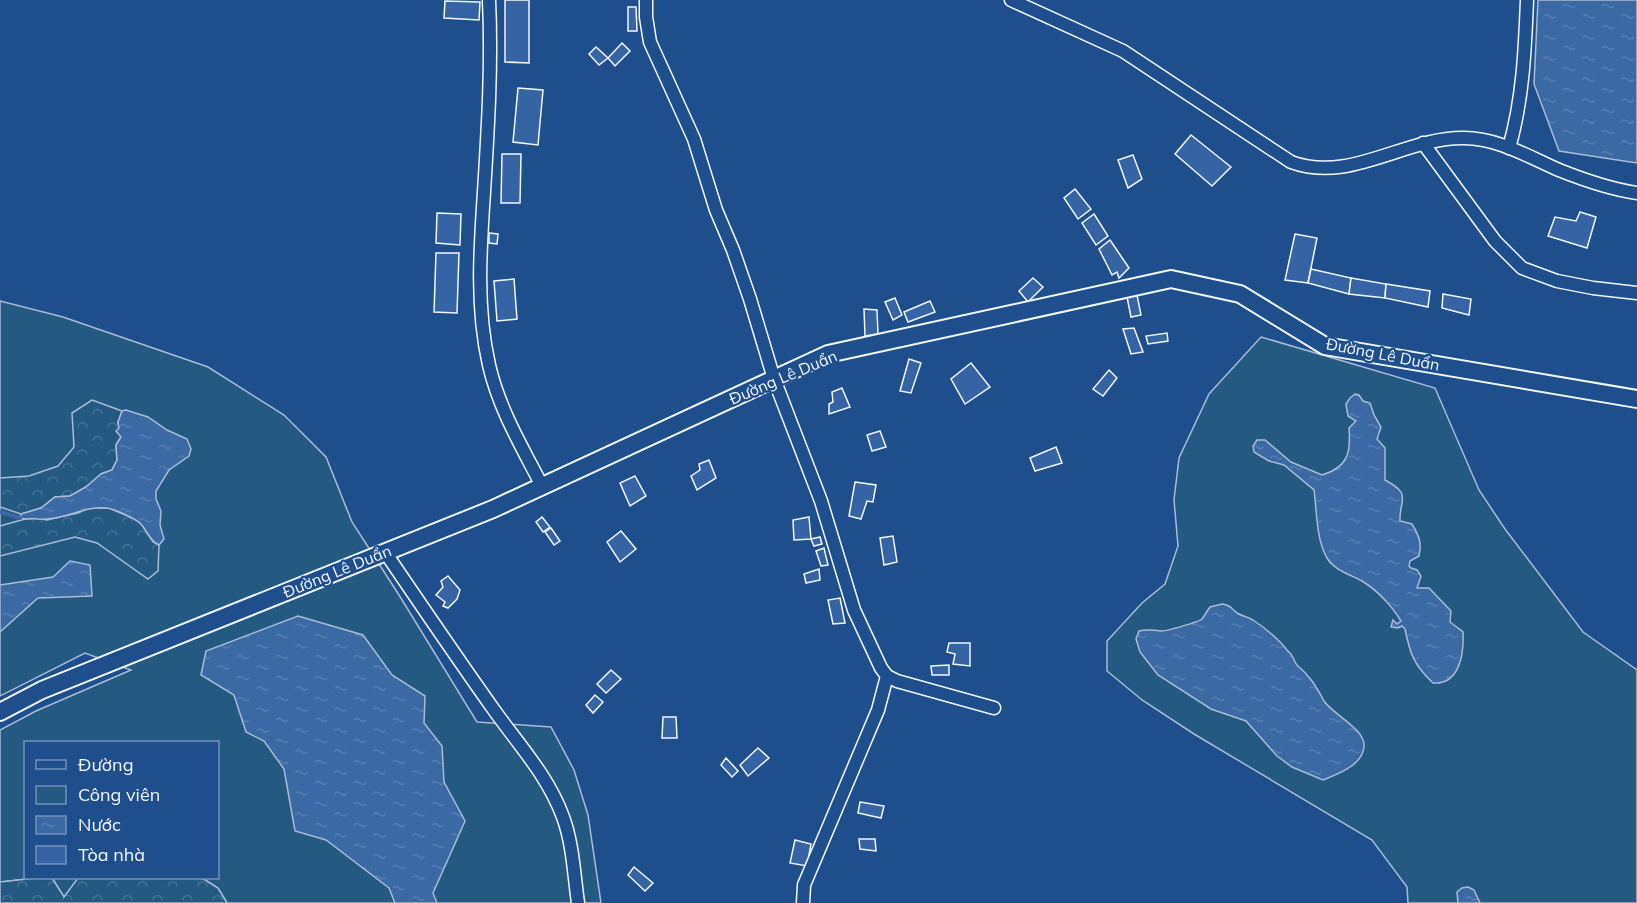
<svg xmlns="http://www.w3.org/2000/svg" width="1637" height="903" viewBox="0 0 1637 903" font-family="Mulish,sans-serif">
<defs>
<pattern id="forest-crowns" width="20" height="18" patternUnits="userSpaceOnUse" patternTransform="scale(1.5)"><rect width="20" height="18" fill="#245a82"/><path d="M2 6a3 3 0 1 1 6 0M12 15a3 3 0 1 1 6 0" fill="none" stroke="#447295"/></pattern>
<pattern id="water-ripples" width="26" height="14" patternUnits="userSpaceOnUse" patternTransform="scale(1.5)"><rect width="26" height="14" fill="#3b69a3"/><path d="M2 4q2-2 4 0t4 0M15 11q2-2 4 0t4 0" fill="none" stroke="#587fb1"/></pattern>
</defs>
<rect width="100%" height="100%" fill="#1f4e8c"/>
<g fill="#245a82" stroke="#a8bbd7" stroke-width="1.5">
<path d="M 0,301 L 63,317 L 208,367 L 284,415 L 326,457 L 352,522 L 399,595 L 477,722 L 551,727 L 574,770 L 588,815 L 601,903 L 227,903 L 218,888 L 202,878 L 218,878 L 218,742 L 26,742 L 26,878 L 36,878 L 0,882 L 0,730 L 36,711 L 131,670 L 85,653 L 0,696 Z"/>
<path d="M 1261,337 L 1435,388 L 1479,490 L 1505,529 L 1583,632 L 1637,670 L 1637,903 L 1408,903 L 1407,887 L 1372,840 L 1194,734 L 1142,700 L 1107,671 L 1107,641 L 1142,603 L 1165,584 L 1178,546 L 1174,500 L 1179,458 L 1209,394 Z"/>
<path d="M 52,878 L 82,878 L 64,897 Z"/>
</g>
<g fill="url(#forest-crowns)" stroke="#a8bbd7" stroke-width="1.5">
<path d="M 92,400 L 122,411 L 118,422 L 121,437 L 116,445 L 117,460 L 112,470 L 101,474 L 86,487 L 70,496 L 55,497 L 41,508 L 21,514 L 0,507 L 0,478 L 29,476 L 58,466 L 74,447 L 72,413 Z"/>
<path d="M 89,508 L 109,508 L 135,519 L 142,525 L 153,542 L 159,545 L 158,571 L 148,579 L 97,543 L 75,537 L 0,556 L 0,526 L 25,519 L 37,518 L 47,520 L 78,513 Z"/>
<path d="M 36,878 L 52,878 L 64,897 L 78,878 L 202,878 L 218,888 L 227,903 L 0,903 L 0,882 Z"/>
</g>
<g fill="url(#water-ripples)" stroke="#a8bbd7" stroke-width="1.5">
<path d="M 1538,0 L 1637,0 L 1637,163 L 1559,151 L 1534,84 Z"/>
<path d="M 1355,394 L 1359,395 L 1363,401 L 1370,403 L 1374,415 L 1381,427 L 1377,439 L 1385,448 L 1385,480 C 1413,495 1399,499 1400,521 L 1412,524 C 1419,536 1422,542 1419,556 L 1410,561 L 1409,566 L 1411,568 L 1417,570 L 1421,576 L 1417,588 L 1429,588 L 1451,611 L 1450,622 L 1463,632 C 1464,653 1460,685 1433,683 C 1414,665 1410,654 1405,629 L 1402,626 L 1398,628 L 1391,627 L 1393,620 L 1397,624 L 1401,621 C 1392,606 1377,590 1362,581 C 1351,575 1334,570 1327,558 C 1316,539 1317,512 1314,490 L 1284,465 L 1269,461 L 1254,452 L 1253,446 L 1257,440 L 1265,440 L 1291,462 L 1322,475 C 1348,467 1351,453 1349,428 L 1356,421 L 1348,416 L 1346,404 L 1350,398 Z"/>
<path d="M 126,410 L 148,417 L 167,430 L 187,439 L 191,449 L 189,456 L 169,470 L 156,491 L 156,499 L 161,511 L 160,525 L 164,539 L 159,545 C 149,540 148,532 141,524 C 136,519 115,509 107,508 C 84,505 64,521 38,519 C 32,518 27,520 20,518 L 21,514 L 41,508 L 55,497 L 70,496 L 86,487 L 101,474 L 112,470 L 117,460 L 116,445 L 121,437 L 116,431 L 119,428 L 118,422 L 122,411 Z"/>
<path d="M 70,561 L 90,565 L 92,596 L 38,598 L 0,632 L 0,585 L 53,577 Z"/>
<path d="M 1222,604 C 1230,605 1231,608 1237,613 C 1242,616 1248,617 1253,620 C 1262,626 1271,633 1278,640 C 1283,644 1285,649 1290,653 C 1294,657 1294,662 1297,665 C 1310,676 1316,686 1324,701 C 1332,714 1366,729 1364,747 C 1362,766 1337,774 1323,780 L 1292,767 L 1277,756 L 1246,721 L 1211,709 L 1158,675 L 1140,652 L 1136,639 L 1139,631 C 1147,629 1154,630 1162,631 C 1166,631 1199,622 1202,619 C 1205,615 1207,611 1210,607 Z"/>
<path d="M 298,616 L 363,635 L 392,675 L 425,696 L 424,723 L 442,746 L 444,782 L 465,821 L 433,893 L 437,903 L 395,903 L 389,888 L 326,840 L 295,831 L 284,769 L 264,741 L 246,732 L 234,695 L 201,675 L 206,651 Z"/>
<path d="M 1468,887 L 1474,890 L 1480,903 L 1458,903 L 1457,892 L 1462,888 Z"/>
</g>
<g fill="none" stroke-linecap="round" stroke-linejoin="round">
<path stroke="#3b69a3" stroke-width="4" d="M 0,512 L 20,518"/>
</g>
<g fill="#3563a3" stroke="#f2f6ff" stroke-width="1.5">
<path d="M 505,0 L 529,0 L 529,63 L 505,62 Z"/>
<path d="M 445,1 L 480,2 L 479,20 L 444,18 Z"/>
<path d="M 628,7 L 636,7 L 637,31 L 628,31 Z"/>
<path d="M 622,43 L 630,51 L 615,66 L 608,58 Z"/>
<path d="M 596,47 L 608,58 L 599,65 L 589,54 Z"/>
<path d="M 518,88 L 543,90 L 538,145 L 513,142 Z"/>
<path d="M 1191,135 L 1231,167 L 1212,186 L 1175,154 Z"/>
<path d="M 502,154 L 521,154 L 520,203 L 501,203 Z"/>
<path d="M 1133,155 L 1142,179 L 1128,188 L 1118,160 Z"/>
<path d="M 1075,189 L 1091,209 L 1078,219 L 1064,198 Z"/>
<path d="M 1580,212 L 1596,217 L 1587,248 L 1548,236 L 1555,217 L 1576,221 Z"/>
<path d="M 437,213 L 461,214 L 460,245 L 436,243 Z"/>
<path d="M 1094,214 L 1108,236 L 1096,245 L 1082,223 Z"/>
<path d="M 489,233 L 498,234 L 497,244 L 489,243 Z"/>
<path d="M 1295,234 L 1317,238 L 1308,283 L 1285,280 Z"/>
<path d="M 1110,240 L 1129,268 L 1119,278 L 1117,272 L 1112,275 L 1099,249 Z"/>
<path d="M 436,253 L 459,253 L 457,313 L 434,312 Z"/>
<path d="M 1311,269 L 1351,278 L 1349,294 L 1308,283 Z"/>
<path d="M 1033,278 L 1043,287 L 1028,302 L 1019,291 Z"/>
<path d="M 1351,278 L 1386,284 L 1385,298 L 1349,294 Z"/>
<path d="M 514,279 L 517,319 L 497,321 L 494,281 Z"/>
<path d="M 1386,284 L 1430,291 L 1428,307 L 1385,298 Z"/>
<path d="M 1443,294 L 1471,299 L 1469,315 L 1442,308 Z"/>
<path d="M 1137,295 L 1141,315 L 1131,317 L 1127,297 Z"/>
<path d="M 895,298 L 902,315 L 893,320 L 885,302 Z"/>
<path d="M 930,301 L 935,312 L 908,322 L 904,312 Z"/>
<path d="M 864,309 L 877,310 L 878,334 L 865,336 Z"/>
<path d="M 1134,328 L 1143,352 L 1131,354 L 1123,329 Z"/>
<path d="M 1167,333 L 1168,341 L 1148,344 L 1146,336 Z"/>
<path d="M 909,359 L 921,363 L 911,393 L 900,391 Z"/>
<path d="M 971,363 L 990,387 L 965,404 L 951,379 Z"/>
<path d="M 1109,370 L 1117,378 L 1103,396 L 1093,389 Z"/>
<path d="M 842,388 L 850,407 L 829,414 L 829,404 L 833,402 L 832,392 Z"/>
<path d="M 880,431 L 886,447 L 872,451 L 867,435 Z"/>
<path d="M 1056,447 L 1062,463 L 1035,471 L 1030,458 Z"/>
<path d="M 709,460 L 716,478 L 697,490 L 691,476 L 700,470 L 699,464 Z"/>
<path d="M 635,476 L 646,496 L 630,506 L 620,483 Z"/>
<path d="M 855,482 L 876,485 L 873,502 L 867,501 L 861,519 L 849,516 Z"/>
<path d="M 542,517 L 550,527 L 543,532 L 536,522 Z"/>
<path d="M 809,517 L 811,539 L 794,540 L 793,520 Z"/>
<path d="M 551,528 L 560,541 L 554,545 L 545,532 Z"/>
<path d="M 621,531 L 636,549 L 620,562 L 607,542 Z"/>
<path d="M 893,536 L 897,562 L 884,565 L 880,538 Z"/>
<path d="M 820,537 L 822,544 L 814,546 L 811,539 Z"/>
<path d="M 824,548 L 828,565 L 821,566 L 816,551 Z"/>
<path d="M 819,569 L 820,580 L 806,583 L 804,574 Z"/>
<path d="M 448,576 L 460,590 L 457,599 L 448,608 L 443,606 L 445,602 L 436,595 L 443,587 L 441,581 Z"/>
<path d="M 840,598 L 845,623 L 833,624 L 828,600 Z"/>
<path d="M 949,643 L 970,643 L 970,666 L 953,664 L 955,654 L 947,652 Z"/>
<path d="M 949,665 L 949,675 L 932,675 L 931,666 Z"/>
<path d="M 611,670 L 621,679 L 606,693 L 597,684 Z"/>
<path d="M 595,695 L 603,702 L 593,713 L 586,705 Z"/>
<path d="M 663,717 L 676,717 L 677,738 L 662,738 Z"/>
<path d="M 758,748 L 769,758 L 748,776 L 740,765 Z"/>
<path d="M 726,758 L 738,771 L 732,777 L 721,765 Z"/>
<path d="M 860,802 L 884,806 L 881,818 L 858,813 Z"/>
<path d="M 859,839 L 875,839 L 876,851 L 860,849 Z"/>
<path d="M 795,840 L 811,844 L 807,866 L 790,863 Z"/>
<path d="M 634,867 L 653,883 L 645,891 L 628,875 Z"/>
</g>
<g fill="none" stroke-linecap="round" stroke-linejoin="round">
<defs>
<g id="street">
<path d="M 489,0 C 492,64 488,128 484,192 C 480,250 476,308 489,365 C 499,409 522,447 542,486"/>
<path d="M 646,0 L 646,17 L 650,42 L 694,139 L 716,210 L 733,250 L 750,299 L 774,379 L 821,501 L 854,610 L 881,668 L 887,676 L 897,681 L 994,708"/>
<path d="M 1011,0 L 1123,51 L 1291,162 C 1350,184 1405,137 1464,138 C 1498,138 1529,157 1559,170 C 1584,180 1609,189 1637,193"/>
<path d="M 1423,143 L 1495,241 L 1522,268 L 1557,281 L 1593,288 L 1637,293"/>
<path d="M 1509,148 C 1523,99 1525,50 1527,0"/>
<path d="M 385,552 C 421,605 457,658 494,710 C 519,745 548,776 563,817 C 573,844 574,875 578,903"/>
<path d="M 803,903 L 804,885 L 878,710 L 887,676"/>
</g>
<path id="secondary" d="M 0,712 L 42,690 L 493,509 L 828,354 L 1171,279 L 1240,294 L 1325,346 L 1637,399"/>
</defs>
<use href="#street" stroke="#f2f6ff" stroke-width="15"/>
<use href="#secondary" stroke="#f2f6ff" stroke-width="20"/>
<use href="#street" stroke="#1f4e8c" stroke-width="12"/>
<use href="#secondary" stroke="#1f4e8c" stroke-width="16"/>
</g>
<g text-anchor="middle" stroke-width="4.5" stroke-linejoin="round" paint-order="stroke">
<g font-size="16" fill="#f2f6ff" stroke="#1f4e8c">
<text transform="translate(1383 354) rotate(11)" y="6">Đường Lê Duẩn</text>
<text transform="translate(783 377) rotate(-23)" y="6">Đường Lê Duẩn</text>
<text transform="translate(337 571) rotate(-22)" y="6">Đường Lê Duẩn</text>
</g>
</g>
<rect x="24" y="741" width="195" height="138" fill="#1f4e8c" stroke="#7391ba" stroke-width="1.5"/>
<rect x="36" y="760" width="30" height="9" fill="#1f4e8c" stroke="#7391ba" stroke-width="1.5"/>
<text x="78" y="771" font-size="18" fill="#f2f6ff">Đường</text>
<rect x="36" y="786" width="30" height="18" fill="#245a82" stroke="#7391ba" stroke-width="1.5"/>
<text x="78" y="801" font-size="18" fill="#f2f6ff">Công viên</text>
<rect x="36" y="816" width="30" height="18" fill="url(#water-ripples)" stroke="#7391ba" stroke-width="1.5"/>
<text x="78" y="831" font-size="18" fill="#f2f6ff">Nước</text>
<rect x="36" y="846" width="30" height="18" fill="#3563a3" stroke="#7391ba" stroke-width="1.5"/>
<text x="78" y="861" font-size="18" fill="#f2f6ff">Tòa nhà</text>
</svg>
